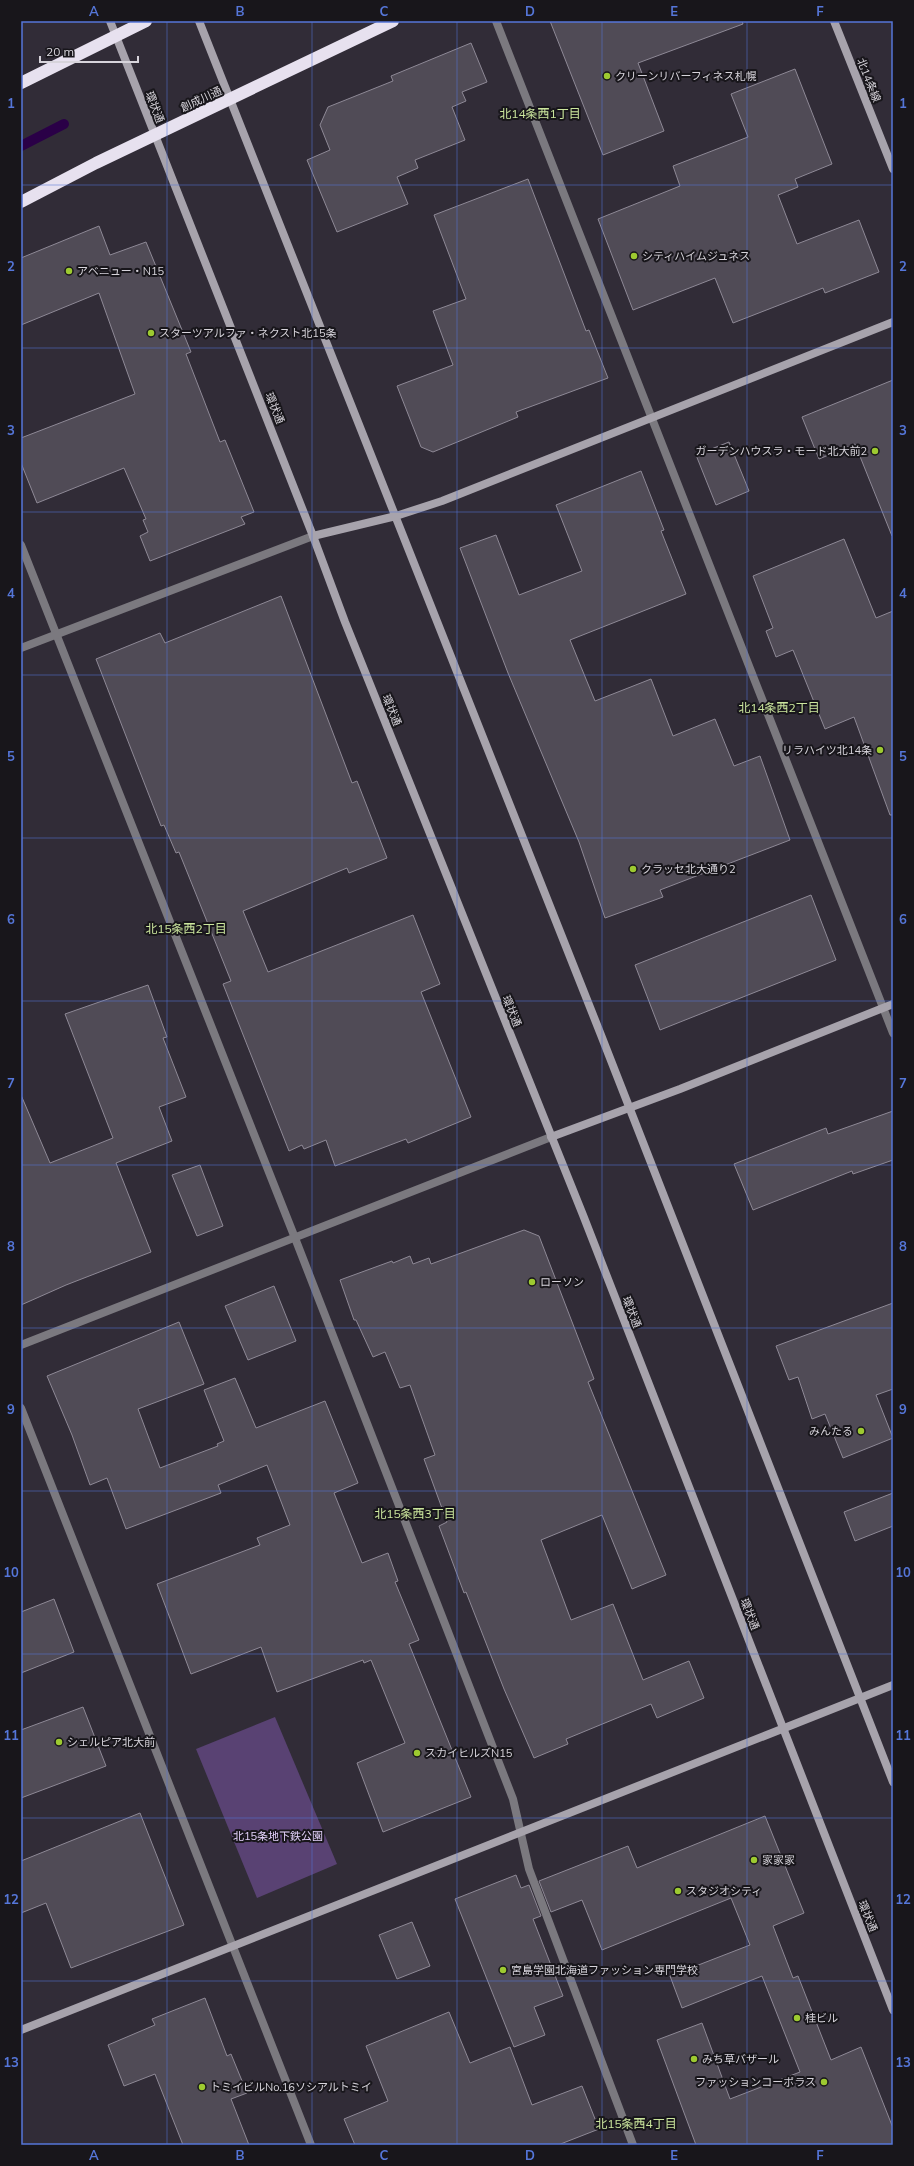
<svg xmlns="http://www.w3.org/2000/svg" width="914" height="2166" viewBox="0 0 914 2166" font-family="Mulish,'Noto Sans JP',sans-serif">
<rect width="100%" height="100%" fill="#312c37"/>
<path fill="#594273" d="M 275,1717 L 337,1864 L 257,1898 L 196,1749 Z"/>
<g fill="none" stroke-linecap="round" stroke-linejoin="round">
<path stroke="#2a0047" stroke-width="10" d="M 21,146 L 64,124"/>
</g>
<g fill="#504b56" stroke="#8e8996">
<path d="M 550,21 L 742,21 L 743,24 L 638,63 L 664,131 L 603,155 Z"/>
<path d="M 471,43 L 487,82 L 462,92 L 466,101 L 452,107 L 465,140 L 415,160 L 418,168 L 397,177 L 408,204 L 337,232 L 307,160 L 330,150 L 320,125 L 328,107 L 393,81 L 391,76 Z"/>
<path d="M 795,69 L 832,164 L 795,179 L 798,187 L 778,195 L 797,244 L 859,220 L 879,272 L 825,293 L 823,288 L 733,323 L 715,278 L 633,310 L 598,219 L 680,186 L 673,166 L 748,137 L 731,94 Z"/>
<path d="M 528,179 L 586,331 L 589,330 L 608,378 L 516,412 L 518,417 L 433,452 L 421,447 L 397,386 L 453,365 L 433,311 L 466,299 L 434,215 Z"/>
<path d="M 99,226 L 110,255 L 146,242 L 191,352 L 186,354 L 220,442 L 225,440 L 254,512 L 241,517 L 245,524 L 150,561 L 140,536 L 148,532 L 143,520 L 146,519 L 124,468 L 37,503 L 21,463 L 21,438 L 135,394 L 99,293 L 21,325 L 21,258 Z"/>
<path d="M 893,380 L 893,536 L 892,536 L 855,444 L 819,459 L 802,417 Z"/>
<path d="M 729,442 L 749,491 L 716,505 L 696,455 Z"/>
<path d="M 641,471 L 664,530 L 661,531 L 686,594 L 570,640 L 595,701 L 651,679 L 673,736 L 715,719 L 734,766 L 760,756 L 790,840 L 660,890 L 663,897 L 605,918 L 579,842 L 508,673 L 460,548 L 496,535 L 519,595 L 582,571 L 556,505 Z"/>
<path d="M 844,539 L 876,618 L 893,611 L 893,815 L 890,815 L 854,717 L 825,729 L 793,650 L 776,657 L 766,631 L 773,628 L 753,576 Z"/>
<path d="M 281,596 L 352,783 L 357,781 L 387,858 L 349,873 L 347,868 L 243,911 L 268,972 L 413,915 L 440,984 L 421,992 L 471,1117 L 408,1143 L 406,1139 L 335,1166 L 326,1140 L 304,1149 L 302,1145 L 289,1151 L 223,984 L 231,981 L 179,852 L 176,853 L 164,825 L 161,826 L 96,659 L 160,633 L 165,643 Z"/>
<path d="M 811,895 L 836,960 L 660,1030 L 635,965 Z"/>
<path d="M 148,985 L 167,1037 L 163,1038 L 186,1097 L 159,1107 L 172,1141 L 116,1163 L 151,1252 L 66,1285 L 21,1305 L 21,1095 L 50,1163 L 113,1138 L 65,1014 Z"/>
<path d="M 893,1111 L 893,1160 L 853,1174 L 852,1171 L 753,1210 L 734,1164 L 826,1128 L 828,1134 Z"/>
<path d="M 200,1165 L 223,1226 L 197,1236 L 172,1175 Z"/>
<path d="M 524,1230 L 539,1236 L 594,1379 L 588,1382 L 666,1575 L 632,1589 L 602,1515 L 541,1540 L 571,1620 L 613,1604 L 643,1680 L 689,1661 L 704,1698 L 657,1718 L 651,1704 L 566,1739 L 568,1744 L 534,1758 L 504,1689 L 466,1592 L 464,1593 L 439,1526 L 447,1522 L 424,1459 L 435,1455 L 410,1385 L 400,1388 L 385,1352 L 373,1357 L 356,1320 L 354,1320 L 340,1280 L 392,1261 L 393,1263 L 410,1256 L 413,1264 L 429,1258 L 431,1264 Z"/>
<path d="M 274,1286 L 296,1341 L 248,1360 L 225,1306 Z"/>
<path d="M 893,1303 L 893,1389 L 876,1395 L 893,1438 L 843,1458 L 825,1414 L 812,1419 L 798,1377 L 789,1380 L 776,1346 Z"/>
<path d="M 179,1322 L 204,1384 L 138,1409 L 160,1468 L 218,1446 L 217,1444 L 224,1441 L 204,1390 L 235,1378 L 256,1428 L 325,1401 L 358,1483 L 334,1493 L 362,1563 L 388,1553 L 398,1581 L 395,1582 L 419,1640 L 409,1644 L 471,1797 L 383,1832 L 357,1763 L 405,1743 L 371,1660 L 364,1663 L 363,1660 L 277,1692 L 261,1647 L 191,1674 L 157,1584 L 260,1545 L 257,1538 L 290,1525 L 267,1465 L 218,1485 L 221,1493 L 126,1529 L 107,1478 L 90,1485 L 72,1435 L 47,1376 Z"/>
<path d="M 893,1493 L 893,1526 L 855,1541 L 844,1512 Z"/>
<path d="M 54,1599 L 74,1652 L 21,1673 L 21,1612 Z"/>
<path d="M 83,1707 L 106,1766 L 21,1798 L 21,1730 Z"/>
<path d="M 140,1813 L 184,1925 L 71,1968 L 46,1903 L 21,1913 L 21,1861 Z"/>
<path d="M 765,1816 L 804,1913 L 773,1926 L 793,1978 L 798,1976 L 831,2060 L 861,2047 L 893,2128 L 893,2145 L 696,2145 L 657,2040 L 702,2023 L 730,2099 L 800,2072 L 762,1976 L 682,2008 L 670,1976 L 750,1945 L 731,1898 L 602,1950 L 582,1900 L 551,1912 L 539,1881 L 628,1846 L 637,1868 Z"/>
<path d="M 516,1875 L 521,1888 L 529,1885 L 541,1916 L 533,1919 L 563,1996 L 534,2007 L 545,2035 L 514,2047 L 455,1899 Z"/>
<path d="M 412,1922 L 430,1966 L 397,1979 L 379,1935 Z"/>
<path d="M 205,1998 L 227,2056 L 231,2054 L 247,2093 L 231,2099 L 249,2145 L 183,2145 L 155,2074 L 124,2086 L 108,2045 L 155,2025 L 152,2019 Z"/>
<path d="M 449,2012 L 470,2063 L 510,2047 L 532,2105 L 582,2086 L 599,2129 L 558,2145 L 355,2145 L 344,2119 L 388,2101 L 366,2046 Z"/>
</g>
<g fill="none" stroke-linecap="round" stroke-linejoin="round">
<g stroke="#7b797f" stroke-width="8">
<path d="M 496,21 L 893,1033"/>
<path d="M 21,545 L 295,1238 L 513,1799 L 529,1869 L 633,2145"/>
<path d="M 21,648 L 313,536"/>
<path d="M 21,1345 L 551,1137"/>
<path d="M 21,1408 L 311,2145"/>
</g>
<g stroke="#a7a3ac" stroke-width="8">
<path d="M 110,21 L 313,536 L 345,622 L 583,1215 L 893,2010"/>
<path d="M 199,21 L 601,1035 L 893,1782"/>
<path d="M 834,21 L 893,169"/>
<path d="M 313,536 L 396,516 L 442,501 L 893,322"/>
<path d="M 551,1137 L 680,1089 L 893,1004"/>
<path d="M 21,2030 L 893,1685"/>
</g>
<g stroke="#e7e1ef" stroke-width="12">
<path d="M 21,83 L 146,21"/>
<path d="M 21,202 L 96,163 L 393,21"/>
</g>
</g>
<path fill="none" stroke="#5576d9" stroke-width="1" stroke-opacity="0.55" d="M 167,21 L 167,2145M 312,21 L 312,2145M 457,21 L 457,2145M 602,21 L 602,2145M 747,21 L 747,2145M 21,185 L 893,185M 21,348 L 893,348M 21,512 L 893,512M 21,675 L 893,675M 21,838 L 893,838M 21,1001 L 893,1001M 21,1165 L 893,1165M 21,1328 L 893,1328M 21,1491 L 893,1491M 21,1654 L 893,1654M 21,1818 L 893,1818M 21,1981 L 893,1981"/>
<g fill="#9dca30" stroke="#18161b" stroke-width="1.5">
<circle cx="607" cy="76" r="4"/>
<circle cx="634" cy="256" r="4"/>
<circle cx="69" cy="271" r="4"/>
<circle cx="151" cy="333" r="4"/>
<circle cx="875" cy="451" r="4"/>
<circle cx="880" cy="750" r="4"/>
<circle cx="633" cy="869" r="4"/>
<circle cx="532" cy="1282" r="4"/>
<circle cx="861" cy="1431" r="4"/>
<circle cx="59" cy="1742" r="4"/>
<circle cx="417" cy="1753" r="4"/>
<circle cx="754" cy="1860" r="4"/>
<circle cx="678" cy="1891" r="4"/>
<circle cx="503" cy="1970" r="4"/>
<circle cx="797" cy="2018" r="4"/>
<circle cx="694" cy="2059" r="4"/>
<circle cx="824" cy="2082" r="4"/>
<circle cx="202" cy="2087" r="4"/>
</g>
<g text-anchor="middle" stroke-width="4" stroke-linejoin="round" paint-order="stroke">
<g font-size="11" fill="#d7d4db" stroke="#18161b" text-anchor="start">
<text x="615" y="80">クリーンリバーフィネス札幌</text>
<text x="642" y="260">シティハイムジュネス</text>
<text x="77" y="275">アベニュー・N15</text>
<text x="159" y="337">スターツアルファ・ネクスト北15条</text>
<text x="867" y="455" text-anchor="end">ガーデンハウスラ・モード北大前2</text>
<text x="872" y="754" text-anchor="end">リラハイツ北14条</text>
<text x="641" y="873">クラッセ北大通り2</text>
<text x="540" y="1286">ローソン</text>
<text x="853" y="1435" text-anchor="end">みんたる</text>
<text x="67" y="1746">シェルピア北大前</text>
<text x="425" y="1757">スカイヒルズN15</text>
<text x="762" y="1864">家家家</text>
<text x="686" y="1895">スタジオシティ</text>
<text x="511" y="1974">宮島学園北海道ファッション専門学校</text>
<text x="805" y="2022">桂ビル</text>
<text x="702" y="2063">みち草バザール</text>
<text x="816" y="2086" text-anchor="end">ファッションコーポラス</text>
<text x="210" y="2091">トミイビルNo.16ソシアルトミイ</text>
</g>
<g font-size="11" fill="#d7d4db" stroke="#18161b">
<text transform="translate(869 80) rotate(68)" y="4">北14条線</text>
<text transform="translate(201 99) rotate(-25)" y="4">創成川通</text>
<text transform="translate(155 107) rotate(69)" y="4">環状通</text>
<text transform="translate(275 408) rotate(68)" y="4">環状通</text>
<text transform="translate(392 710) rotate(68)" y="4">環状通</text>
<text transform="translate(512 1011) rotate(68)" y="4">環状通</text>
<text transform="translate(632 1312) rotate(69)" y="4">環状通</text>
<text transform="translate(750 1614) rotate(69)" y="4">環状通</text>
<text transform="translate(868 1916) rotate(68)" y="4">環状通</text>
</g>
<g font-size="11" fill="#e2d0fa" stroke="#18161b">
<text x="278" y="1840">北15条地下鉄公園</text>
</g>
<g font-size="12" fill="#cce79e" stroke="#18161b">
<text x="540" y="118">北14条西1丁目</text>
<text x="779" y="712">北14条西2丁目</text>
<text x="186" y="933">北15条西2丁目</text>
<text x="415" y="1518">北15条西3丁目</text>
<text x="636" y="2128">北15条西4丁目</text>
</g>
</g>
<rect width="914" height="2166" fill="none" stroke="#18161b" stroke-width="44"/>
<path d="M40 56v6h98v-6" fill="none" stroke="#d7d4db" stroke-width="2"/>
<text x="46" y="56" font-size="12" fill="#d7d4db" stroke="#18161b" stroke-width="3" paint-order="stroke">20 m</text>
<rect x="22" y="22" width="870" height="2122" fill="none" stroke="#5576d9" stroke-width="1.5"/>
<g font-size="13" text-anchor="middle" font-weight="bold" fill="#5576d9">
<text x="94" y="16">A</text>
<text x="240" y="16">B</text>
<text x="384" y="16">C</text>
<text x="530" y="16">D</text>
<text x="674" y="16">E</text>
<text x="820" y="16">F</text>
<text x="11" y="108">1</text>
<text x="903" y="108">1</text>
<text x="11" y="271">2</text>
<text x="903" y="271">2</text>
<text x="11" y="435">3</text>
<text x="903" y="435">3</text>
<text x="11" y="598">4</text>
<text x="903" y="598">4</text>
<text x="11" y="761">5</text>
<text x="903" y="761">5</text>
<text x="11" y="924">6</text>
<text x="903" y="924">6</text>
<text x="11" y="1088">7</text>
<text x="903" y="1088">7</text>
<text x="11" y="1251">8</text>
<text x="903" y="1251">8</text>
<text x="11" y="1414">9</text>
<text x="903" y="1414">9</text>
<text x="11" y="1577">10</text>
<text x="903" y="1577">10</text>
<text x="11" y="1740">11</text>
<text x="903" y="1740">11</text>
<text x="11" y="1904">12</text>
<text x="903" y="1904">12</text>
<text x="11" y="2067">13</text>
<text x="903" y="2067">13</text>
<text x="94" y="2160">A</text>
<text x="240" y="2160">B</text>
<text x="384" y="2160">C</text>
<text x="530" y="2160">D</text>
<text x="674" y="2160">E</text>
<text x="820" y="2160">F</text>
</g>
</svg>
